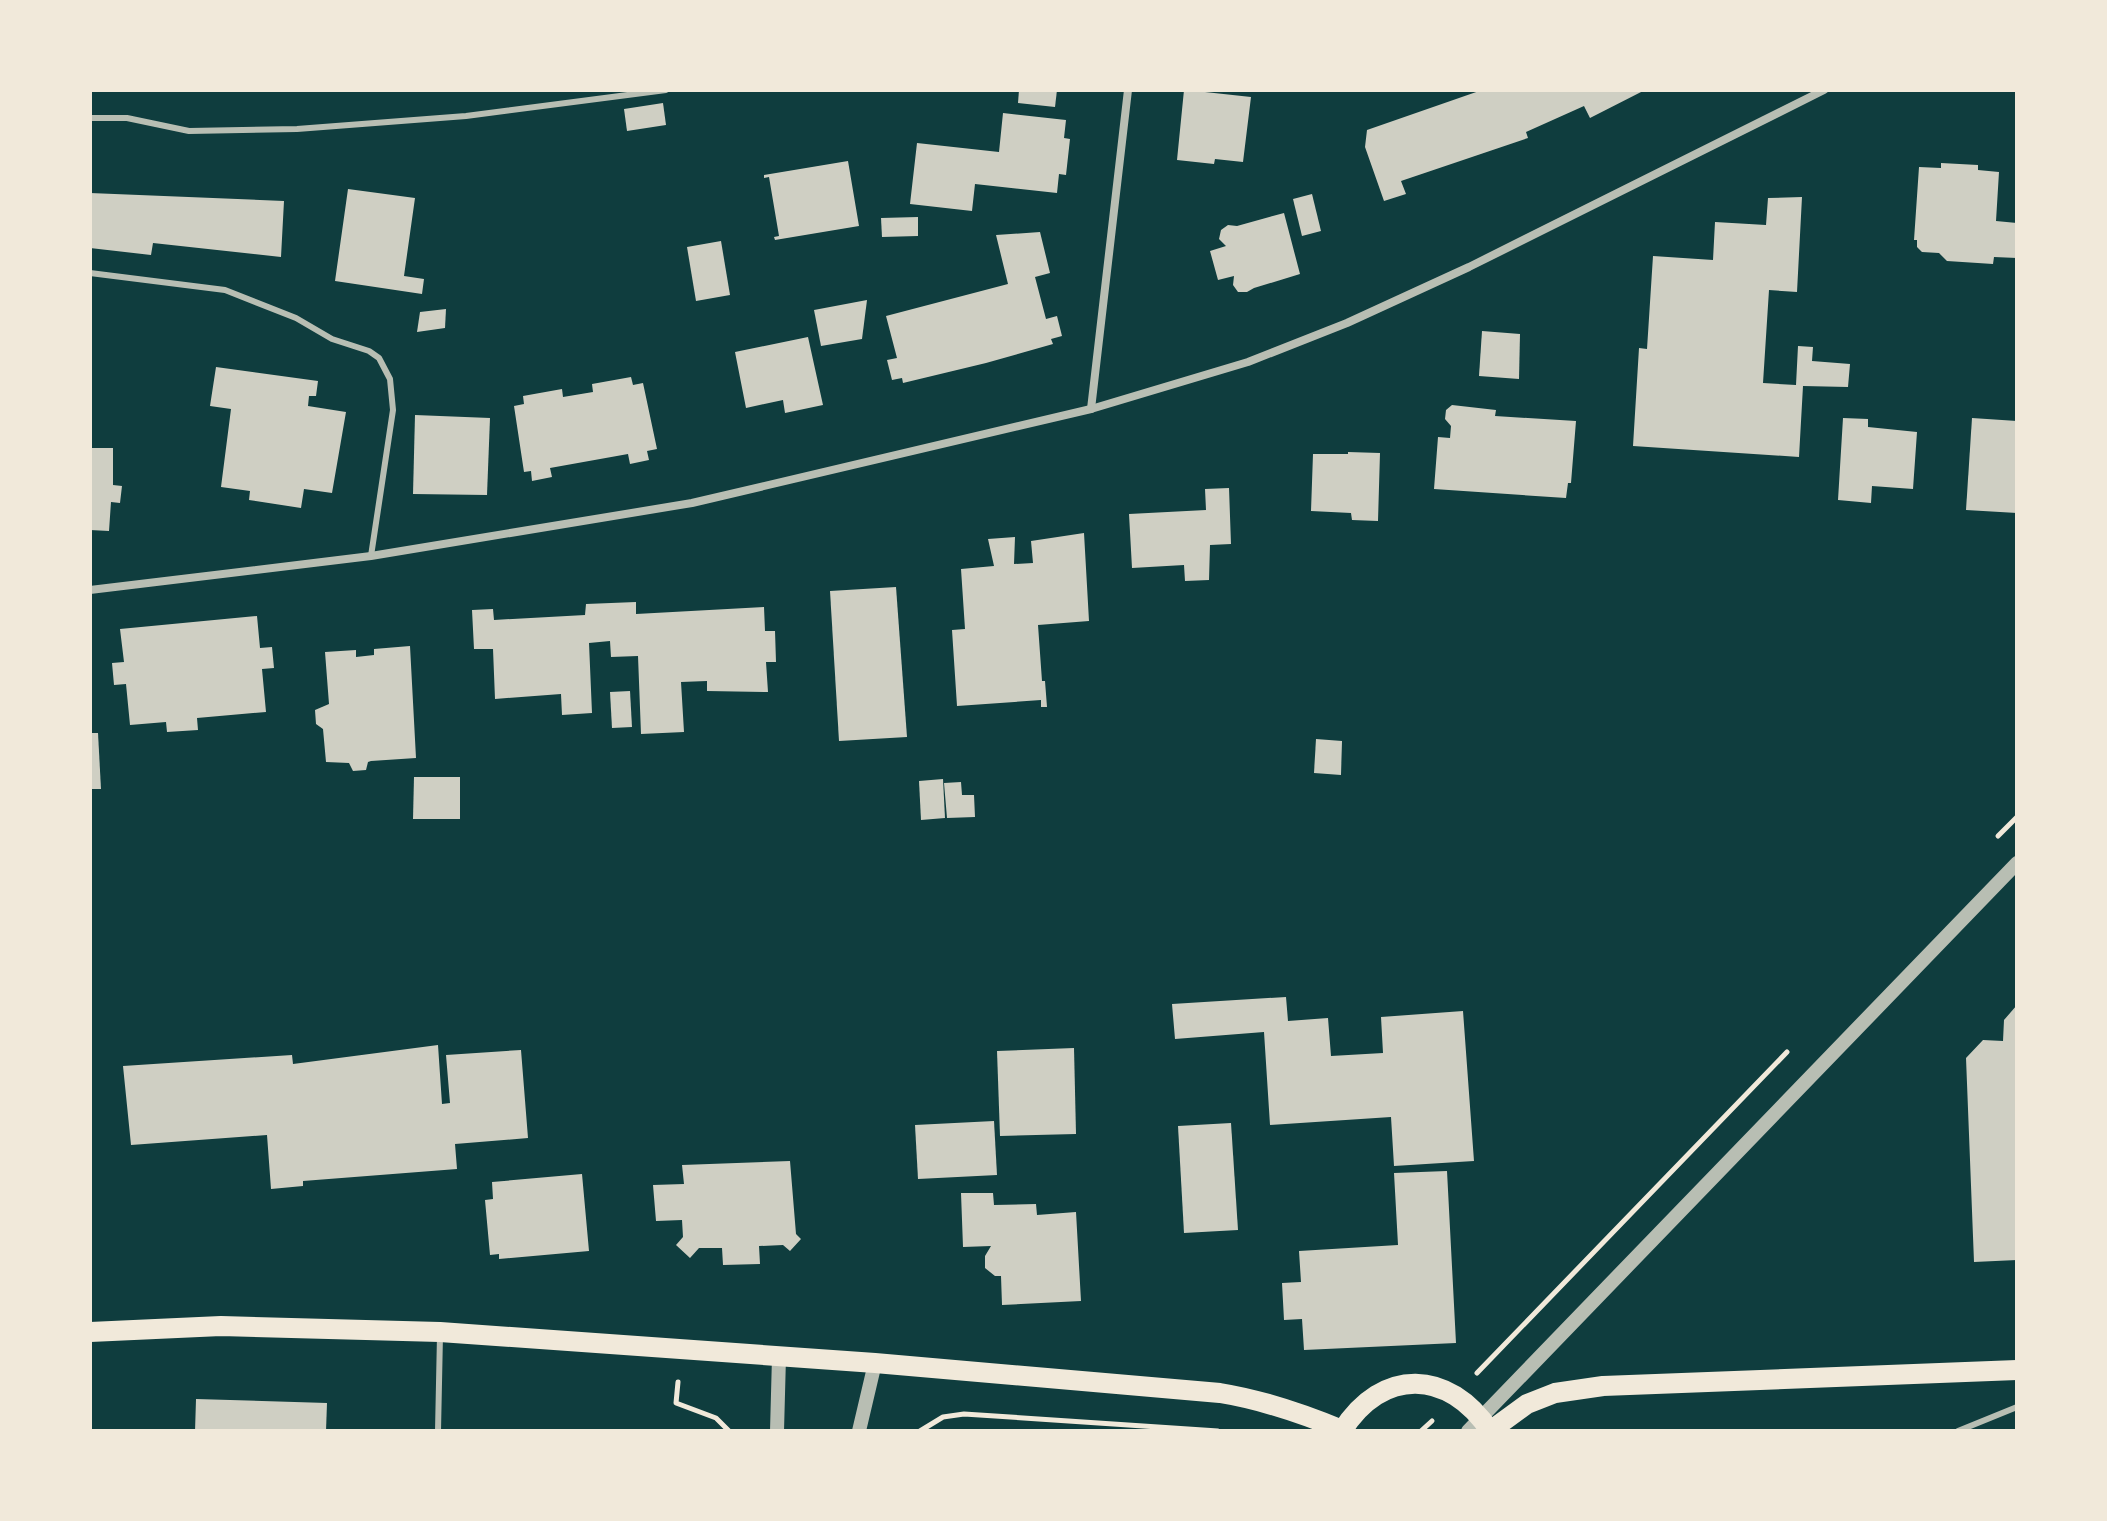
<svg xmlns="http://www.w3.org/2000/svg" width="2107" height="1521" viewBox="0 0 2107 1521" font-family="Mulish,sans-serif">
<rect width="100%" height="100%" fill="#0f3d3e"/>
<g fill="#cfcfc3">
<path d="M 1019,90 L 1057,90 L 1055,107 L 1018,103 Z"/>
<path d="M 1184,90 L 1205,90 L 1205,92 L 1251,97 L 1243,162 L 1215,159 L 1214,164 L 1177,160 Z"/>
<path d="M 1482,90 L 1645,90 L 1590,118 L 1584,106 L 1526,132 L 1528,138 L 1401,181 L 1406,194 L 1384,201 L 1365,147 L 1367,130 Z"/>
<path d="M 663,103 L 666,125 L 627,131 L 624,109 Z"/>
<path d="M 1003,113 L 1066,120 L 1064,138 L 1070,139 L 1066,175 L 1059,174 L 1057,193 L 975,184 L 972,211 L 910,204 L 917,143 L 999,152 Z"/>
<path d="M 848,161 L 859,226 L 775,240 L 774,237 L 779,236 L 769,177 L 764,178 L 764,175 Z"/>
<path d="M 1941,163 L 1978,165 L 1978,170 L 1999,172 L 1996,221 L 2017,223 L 2017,258 L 1994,257 L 1993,264 L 1947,261 L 1939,253 L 1922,252 L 1917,247 L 1917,240 L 1914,240 L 1919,167 L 1941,168 Z"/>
<path d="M 348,189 L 415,198 L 404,276 L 424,279 L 422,294 L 335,281 Z"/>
<path d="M 90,193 L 284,201 L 281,257 L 153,243 L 151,255 L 90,248 Z"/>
<path d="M 1312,194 L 1321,231 L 1302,236 L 1293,199 Z"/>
<path d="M 1802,197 L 1797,292 L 1769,290 L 1763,383 L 1796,385 L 1798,346 L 1813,347 L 1812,361 L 1850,364 L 1848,387 L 1803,386 L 1799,457 L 1633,446 L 1639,348 L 1647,349 L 1653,256 L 1713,260 L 1715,222 L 1766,225 L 1768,198 Z"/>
<path d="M 1284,213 L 1300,274 L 1254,288 L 1247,292 L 1238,292 L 1233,285 L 1234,276 L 1218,280 L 1210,251 L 1226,246 L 1219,239 L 1221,230 L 1228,225 L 1237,226 Z"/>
<path d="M 918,217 L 918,236 L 882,237 L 881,218 Z"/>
<path d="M 1040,232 L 1050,273 L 1035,277 L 1046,319 L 1057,316 L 1062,336 L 1051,339 L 1053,344 L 986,363 L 903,383 L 902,378 L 892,380 L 887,360 L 897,358 L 886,316 L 1008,284 L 996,235 Z"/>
<path d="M 721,241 L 730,295 L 696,301 L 687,247 Z"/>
<path d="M 867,300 L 862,339 L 821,346 L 814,310 Z"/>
<path d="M 446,309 L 445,328 L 417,332 L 420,312 Z"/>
<path d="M 1482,331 L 1520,334 L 1519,379 L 1479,376 Z"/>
<path d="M 808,337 L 823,405 L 785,413 L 783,400 L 746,408 L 735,352 Z"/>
<path d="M 216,367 L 318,381 L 316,396 L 309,396 L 308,406 L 346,412 L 332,493 L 304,489 L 301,508 L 249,500 L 250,491 L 221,487 L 231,409 L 210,406 Z"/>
<path d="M 631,377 L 633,385 L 643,383 L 657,449 L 647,451 L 649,460 L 630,464 L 628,454 L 550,468 L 552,477 L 532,481 L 531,471 L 524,472 L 514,406 L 524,404 L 523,396 L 562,389 L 563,397 L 593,392 L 592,384 Z"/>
<path d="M 1452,405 L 1496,410 L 1495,416 L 1576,421 L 1571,483 L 1568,483 L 1566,498 L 1434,489 L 1438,437 L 1450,438 L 1451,426 L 1445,419 L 1446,410 Z"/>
<path d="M 415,415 L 490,418 L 487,495 L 413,494 Z"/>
<path d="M 1843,418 L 1868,419 L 1868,427 L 1917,432 L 1913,489 L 1872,486 L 1871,503 L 1838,500 Z"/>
<path d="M 1972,418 L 2017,421 L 2017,513 L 1966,510 Z"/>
<path d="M 90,448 L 113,448 L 113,485 L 122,486 L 120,503 L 111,502 L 109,531 L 90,530 Z"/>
<path d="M 1348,452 L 1380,453 L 1378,521 L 1352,520 L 1351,513 L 1311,511 L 1313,454 L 1348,454 Z"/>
<path d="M 1229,488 L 1231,544 L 1210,545 L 1209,580 L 1185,581 L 1184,565 L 1132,568 L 1129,514 L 1206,510 L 1205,489 Z"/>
<path d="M 1084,533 L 1089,621 L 1038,625 L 1042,681 L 1045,681 L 1047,707 L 1041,707 L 1041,700 L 957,706 L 952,630 L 965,629 L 961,569 L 994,566 L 988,539 L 1015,537 L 1014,564 L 1033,563 L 1031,541 Z"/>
<path d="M 896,587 L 907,737 L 839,741 L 830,591 Z"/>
<path d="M 636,602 L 636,614 L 764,607 L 765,631 L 775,631 L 776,662 L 766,662 L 768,692 L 707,691 L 707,681 L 681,682 L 684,732 L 641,734 L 638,656 L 611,657 L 610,641 L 589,643 L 592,713 L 562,715 L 561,694 L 495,699 L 493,649 L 474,649 L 472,610 L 493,609 L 494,620 L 585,615 L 586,604 Z"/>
<path d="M 257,616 L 260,648 L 272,647 L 274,668 L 262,669 L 266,712 L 197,718 L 198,730 L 167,732 L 166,722 L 130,725 L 126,684 L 114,685 L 112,663 L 124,662 L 120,629 Z"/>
<path d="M 410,646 L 416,758 L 371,761 L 368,762 L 366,770 L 353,771 L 349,763 L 326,762 L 323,729 L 316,724 L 315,710 L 329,704 L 325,652 L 356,650 L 356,657 L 374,655 L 374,649 Z"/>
<path d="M 630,691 L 632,727 L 612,728 L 610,692 Z"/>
<path d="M 90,733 L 98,733 L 101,789 L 90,789 Z"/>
<path d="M 1316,739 L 1342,741 L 1341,775 L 1314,773 Z"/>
<path d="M 414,777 L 460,777 L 460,819 L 413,819 Z"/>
<path d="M 943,779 L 945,818 L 921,820 L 919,781 Z"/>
<path d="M 961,782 L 962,795 L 974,795 L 975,817 L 947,818 L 944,783 Z"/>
<path d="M 1286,997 L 1288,1021 L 1328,1018 L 1331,1056 L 1383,1053 L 1381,1017 L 1463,1011 L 1474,1161 L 1394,1166 L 1391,1117 L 1270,1125 L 1264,1032 L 1175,1039 L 1172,1004 Z"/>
<path d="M 2017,1005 L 2017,1260 L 1974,1262 L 1966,1058 L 1983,1040 L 2003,1041 L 2004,1020 Z"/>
<path d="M 438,1045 L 442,1104 L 450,1103 L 446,1055 L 521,1050 L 528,1138 L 455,1144 L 457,1169 L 303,1181 L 303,1186 L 271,1189 L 267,1135 L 131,1145 L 123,1066 L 292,1055 L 293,1064 Z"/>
<path d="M 1074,1048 L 1076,1134 L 1000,1136 L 997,1051 Z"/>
<path d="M 994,1121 L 997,1175 L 918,1179 L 915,1125 Z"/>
<path d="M 1231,1123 L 1238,1230 L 1184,1233 L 1178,1126 Z"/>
<path d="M 790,1161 L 796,1234 L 801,1239 L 790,1251 L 783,1245 L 759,1246 L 760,1264 L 723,1265 L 722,1248 L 699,1248 L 690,1258 L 676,1245 L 683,1237 L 682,1220 L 656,1221 L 653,1185 L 684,1184 L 682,1165 Z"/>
<path d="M 1447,1171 L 1456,1343 L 1304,1350 L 1302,1319 L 1284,1320 L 1282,1283 L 1301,1282 L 1299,1251 L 1398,1245 L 1394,1173 Z"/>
<path d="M 582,1174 L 589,1251 L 499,1259 L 499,1254 L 490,1255 L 485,1200 L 493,1199 L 492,1182 Z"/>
<path d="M 961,1193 L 993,1193 L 994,1205 L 1036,1204 L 1037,1215 L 1076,1212 L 1081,1301 L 1002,1305 L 1001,1276 L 995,1276 L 985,1268 L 985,1256 L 991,1246 L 963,1247 Z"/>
<path d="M 196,1399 L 327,1403 L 326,1431 L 195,1431 Z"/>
</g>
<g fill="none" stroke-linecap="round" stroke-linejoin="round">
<g stroke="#f1e9da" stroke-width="5">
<path d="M 1998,836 L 2017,817"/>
<path d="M 1477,1373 L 1787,1052"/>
<path d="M 678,1382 L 676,1403 L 716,1418 L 729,1431"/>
<path d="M 920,1431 L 943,1417 L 964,1414 L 1218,1431"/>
<path d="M 1421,1431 L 1432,1421"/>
</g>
<g stroke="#b8beb3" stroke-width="6">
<path d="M 90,118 L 127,118 L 189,131 L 297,129 L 466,116 L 666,90"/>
<path d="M 90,273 L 225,290 L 296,318 L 332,339 L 369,351 L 379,358 L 390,379 L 393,410 L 371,556"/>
<path d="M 438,1431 L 440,1335"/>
<path d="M 1958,1431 L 2017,1407"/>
</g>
<g stroke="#b8beb3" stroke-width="8">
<path d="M 1091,409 L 1128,90"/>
<path d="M 90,590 L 371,556 L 692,503 L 1091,409 L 1248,362 L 1347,323 L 1469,267 L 1824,90"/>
</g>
<g stroke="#b8beb3" stroke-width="14">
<path d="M 777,1431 L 779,1357"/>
<path d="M 859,1431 L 875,1363"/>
<path d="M 1468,1431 L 2017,863"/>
</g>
<g stroke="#f1e9da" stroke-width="20">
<path d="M 90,1332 L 221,1326 L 440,1332 L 875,1363 L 1220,1393 C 1263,1400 1301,1413 1342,1430"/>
<path d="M 1342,1431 C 1382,1367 1449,1369 1490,1431"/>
<path d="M 1490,1431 L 1527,1404 L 1555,1393 L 1603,1386 L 2017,1370"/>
</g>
</g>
<rect width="2107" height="1521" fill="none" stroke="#f1e9da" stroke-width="184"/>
</svg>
